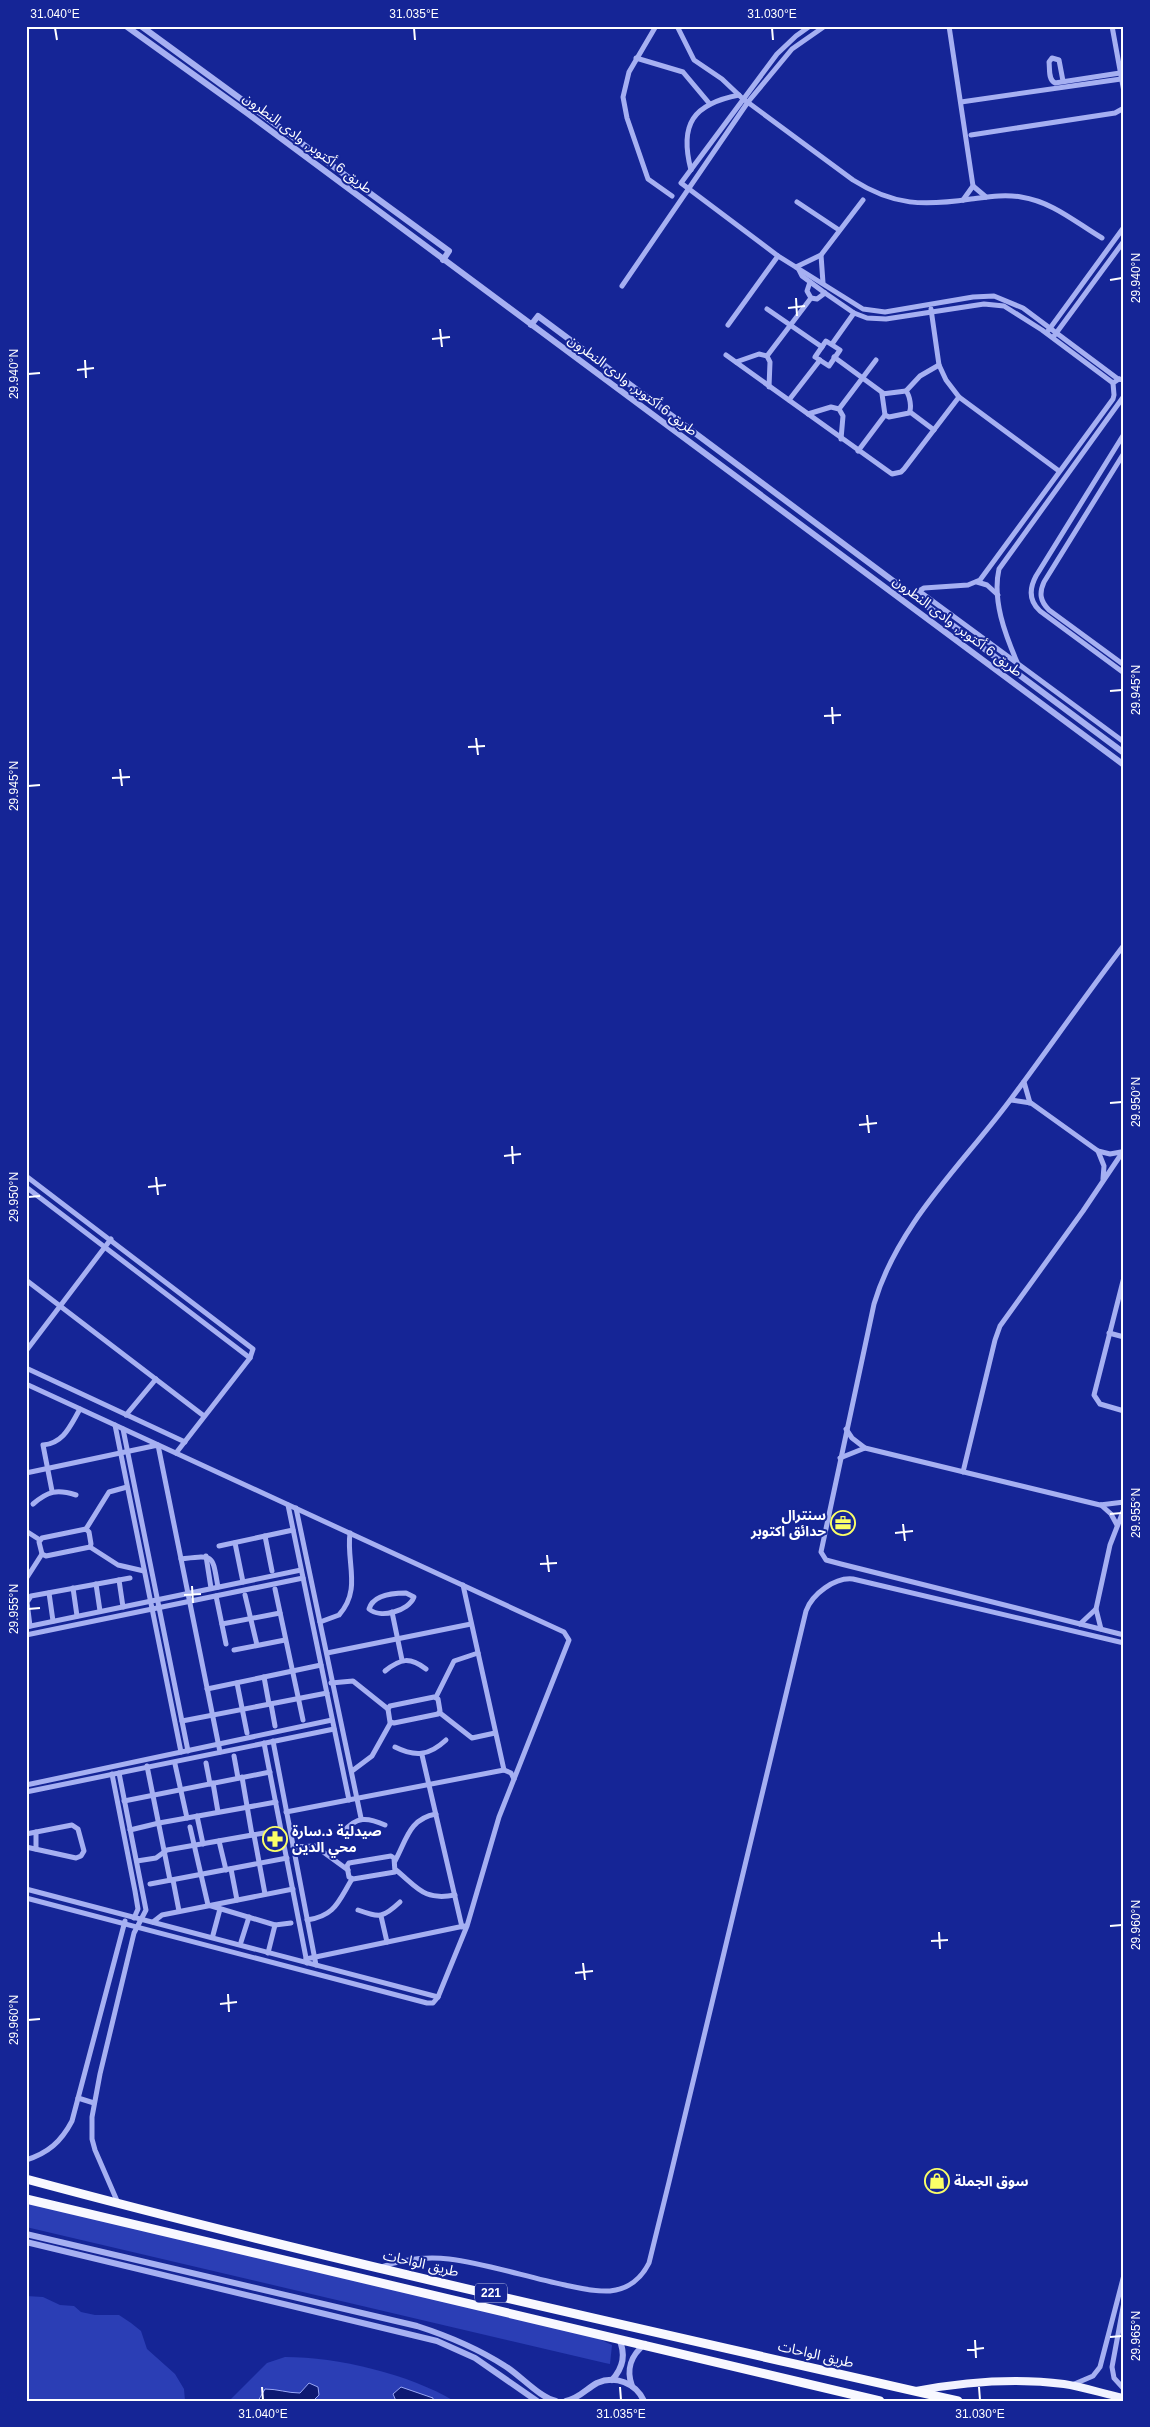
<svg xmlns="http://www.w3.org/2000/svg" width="1150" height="2427" viewBox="0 0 1150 2427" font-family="Arial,'Noto Sans Arabic',sans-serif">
<rect width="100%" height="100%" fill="#152596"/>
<g fill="#2b3eb5">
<path d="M 26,2202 L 597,2338 L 612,2345 L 610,2364 L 605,2363 L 26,2227 Z"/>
<path d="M 26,2296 L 43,2297 L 60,2305 L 74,2306 L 81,2312 L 95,2315 L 119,2315 L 131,2323 L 141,2331 L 147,2349 L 175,2374 L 184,2389 L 185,2401 L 26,2401 Z"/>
<path d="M 285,2357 C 338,2357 409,2374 454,2401 L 229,2401 L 267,2363 Z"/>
</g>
<g fill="#0d1972" stroke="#98a6f5">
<path d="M 309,2383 L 318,2387 L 319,2395 L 313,2401 L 258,2401 L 265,2389 C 278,2389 287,2393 300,2393 Z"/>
<path d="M 401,2387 L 433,2398 L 433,2401 L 396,2401 L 393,2394 Z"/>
</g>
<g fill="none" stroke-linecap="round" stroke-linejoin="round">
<g stroke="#a6b0f2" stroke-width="5">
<path d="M 656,26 L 629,72 L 623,97 L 627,118 L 648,179 L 672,196"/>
<path d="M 677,26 L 694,60 L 722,79 L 742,98 L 853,180 C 894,206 924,206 971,199 C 987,197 1004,194 1021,197 C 1053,202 1075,222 1102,238"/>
<path d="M 810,26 L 796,36 L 777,54 L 681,183 L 778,256 L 863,309 L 885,312 L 973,297 L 994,296 L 1023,308 L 1106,370 L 1118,379 L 1124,380"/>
<path d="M 949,26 L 973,186 L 963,200"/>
<path d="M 1112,26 L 1124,92"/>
<path d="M 636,58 L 683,72 L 709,103"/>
<path d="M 1063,81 L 1059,60 L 1052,58 L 1049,62 C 1050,69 1048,80 1055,83 L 1120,73"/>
<path d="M 961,102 L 1121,79"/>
<path d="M 971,135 L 1115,113 L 1124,108"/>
<path d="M 691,170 C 679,124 693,104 739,95"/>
<path d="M 973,186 L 986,197"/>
<path d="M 797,202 L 839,230"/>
<path d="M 821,255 L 823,283"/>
<path d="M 796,267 L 821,255 L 863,200"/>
<path d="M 799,270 L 802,276 L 825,293 L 854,313 L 867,318 L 886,319 L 984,304 L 1004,306 L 1042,330 L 1113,383"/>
<path d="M 810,282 L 807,291 L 811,298 L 817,299 L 825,293"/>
<path d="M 622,286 L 748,102 L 792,49 L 825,26"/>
<path d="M 767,309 L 822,347"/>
<path d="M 931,309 L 939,365 L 946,380 L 959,397 L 1059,471"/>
<path d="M 728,325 L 778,256"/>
<path d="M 1048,331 L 1124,227"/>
<path d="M 1054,336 L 1124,241"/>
<path d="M 826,341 L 840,350 L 829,366 L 815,357 Z"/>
<path d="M 832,344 L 854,313"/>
<path d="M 726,355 L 892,474 L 901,472 L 904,469 L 959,397"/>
<path d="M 767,356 L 811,298"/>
<path d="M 834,357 L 883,393"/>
<path d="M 736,362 L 759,354 L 767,356 L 770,362 L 769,387"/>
<path d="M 1119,379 L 1113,383 L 1114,395 L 1113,399 L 980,580 L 968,585 L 924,588 L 919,591 L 1124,742"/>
<path d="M 906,391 C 910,396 912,408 909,413 L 889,417 L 885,415 L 882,394 Z"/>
<path d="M 906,391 L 920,376 L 939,365"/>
<path d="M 789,400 L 820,360"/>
<path d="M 839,409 L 876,360"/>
<path d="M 910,412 L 934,430"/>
<path d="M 808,414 L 831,407 L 839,409 L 843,416 L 841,439"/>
<path d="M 1124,434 L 1036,576 C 1029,589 1029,601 1040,611 L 1124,673"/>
<path d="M 858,451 L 885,415"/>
<path d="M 1124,453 L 1044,582 C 1039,593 1040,601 1049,610 L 1124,665"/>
<path d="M 977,582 L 987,585 L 998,595"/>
<path d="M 1017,662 C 1005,634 992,600 999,569 L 1124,396"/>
<path d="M 1124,945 C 1085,996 1049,1048 1011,1099 C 962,1165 898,1223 874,1304 L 821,1552 L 826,1560 L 841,1564 L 1124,1635"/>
<path d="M 1024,1082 L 1030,1103"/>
<path d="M 1011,1100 L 1031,1103 L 1098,1151 L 1110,1154 L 1121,1152"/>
<path d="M 1098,1151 L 1104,1166 L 1103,1179"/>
<path d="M 26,1176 L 253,1349 L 250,1358 L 176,1453"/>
<path d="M 26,1187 L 250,1358"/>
<path d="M 1124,1277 L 1094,1395 L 1100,1404 L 1124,1411"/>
<path d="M 26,1280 L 204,1416"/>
<path d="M 1109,1333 L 1124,1337"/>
<path d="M 26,1351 L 111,1239"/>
<path d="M 26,1368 L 185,1442"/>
<path d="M 26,1384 L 564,1632 L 569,1640 L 499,1817 L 467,1926 L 438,1997 L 433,2003 L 427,2003 L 26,1898"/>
<path d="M 126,1415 L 156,1379"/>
<path d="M 115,1425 L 181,1752"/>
<path d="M 123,1429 L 188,1751"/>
<path d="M 846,1429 L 852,1438 L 865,1448 L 1100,1505 L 1124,1502"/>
<path d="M 840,1458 L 865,1448"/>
<path d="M 963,1472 L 995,1340 L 1000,1326 L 1083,1211 L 1124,1150"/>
<path d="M 26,1473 L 158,1445 L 220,1752"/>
<path d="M 52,1491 L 43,1445 C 64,1443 70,1426 80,1409"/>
<path d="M 33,1504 C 48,1491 57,1489 76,1495"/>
<path d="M 288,1505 L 349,1800"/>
<path d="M 1101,1505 L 1111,1514 L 1117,1525"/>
<path d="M 296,1508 L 361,1818"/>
<path d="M 86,1529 L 89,1532 L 91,1544 L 90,1547 L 46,1556 L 42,1554 L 39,1542 L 42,1538 Z"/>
<path d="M 86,1529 L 109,1492 L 127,1487"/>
<path d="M 26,1531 L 40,1540"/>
<path d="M 265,1536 L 272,1571"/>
<path d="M 235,1543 L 243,1582"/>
<path d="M 219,1546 L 293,1530"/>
<path d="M 90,1547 L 118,1565 L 144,1571"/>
<path d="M 206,1556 L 211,1588"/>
<path d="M 181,1559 C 215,1555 212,1554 218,1587"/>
<path d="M 26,1579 L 42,1554"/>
<path d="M 119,1580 L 123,1607"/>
<path d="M 96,1584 L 100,1611"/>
<path d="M 463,1585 L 504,1770"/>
<path d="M 73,1588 L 77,1616"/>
<path d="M 275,1589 L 303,1720"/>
<path d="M 49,1593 L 53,1621"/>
<path d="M 406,1593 L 414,1597 C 409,1611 380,1619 369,1609 C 373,1595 393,1593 406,1593 Z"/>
<path d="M 245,1595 L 257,1645"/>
<path d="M 216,1596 L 226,1644"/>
<path d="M 392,1612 L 402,1660"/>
<path d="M 320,1622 L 339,1615 C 362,1589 346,1563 350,1533"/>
<path d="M 222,1624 L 280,1613"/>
<path d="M 1080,1624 L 1096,1609"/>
<path d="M 30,1626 L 27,1602 L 31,1596 L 130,1578"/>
<path d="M 26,1627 L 301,1570"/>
<path d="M 1101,1629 L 1096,1609 L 1110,1545 L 1124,1509"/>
<path d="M 26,1635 L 303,1578"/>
<path d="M 234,1650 L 285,1640"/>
<path d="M 327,1653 L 471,1624"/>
<path d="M 385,1671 C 401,1658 410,1657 426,1669"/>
<path d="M 264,1677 L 269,1704"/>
<path d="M 237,1683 L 247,1733"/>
<path d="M 331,1683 L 353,1681 L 388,1709"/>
<path d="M 207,1689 L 321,1665"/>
<path d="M 434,1697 L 438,1699 L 440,1711 L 438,1714 L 394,1723 L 390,1722 L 388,1709 L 390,1706 Z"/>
<path d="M 436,1697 L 454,1661 L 478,1653"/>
<path d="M 271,1704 L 275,1726"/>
<path d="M 440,1713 L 472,1738 L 495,1733"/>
<path d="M 182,1721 L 327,1693"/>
<path d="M 273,1741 L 316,1965"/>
<path d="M 264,1743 L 307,1963"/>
<path d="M 395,1747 C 415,1757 429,1756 446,1740"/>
<path d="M 422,1755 L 462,1927"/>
<path d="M 234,1756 L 238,1778"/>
<path d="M 206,1763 L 210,1784"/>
<path d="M 175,1764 L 187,1818"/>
<path d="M 147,1766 L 170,1880"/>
<path d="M 352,1771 L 372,1756 L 391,1722"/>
<path d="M 112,1774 L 135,1891 L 138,1909 L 134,1918"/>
<path d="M 242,1777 L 252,1835"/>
<path d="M 213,1783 L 218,1812"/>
<path d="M 26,1785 L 332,1720"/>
<path d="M 26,1792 L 334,1729"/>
<path d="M 124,1801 L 270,1772"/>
<path d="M 286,1812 L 504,1770 L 511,1773 L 514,1779"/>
<path d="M 197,1816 L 203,1844"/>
<path d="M 190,1827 L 208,1905 L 275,1925 L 291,1923"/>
<path d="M 130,1830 L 159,1823 L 276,1802"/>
<path d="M 343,1832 C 357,1816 367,1817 385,1825"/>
<path d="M 26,1834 L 72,1825 L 78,1829 L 84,1851 L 81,1856 L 76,1858 L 26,1847"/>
<path d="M 254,1835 L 265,1894"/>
<path d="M 219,1841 L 226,1870"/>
<path d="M 293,1847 L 315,1846 L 348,1870"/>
<path d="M 36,1849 L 36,1832"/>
<path d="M 391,1856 L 394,1858 L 395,1872 L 353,1879 L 349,1877 L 347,1866 L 349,1863 Z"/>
<path d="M 137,1861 L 156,1858 L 167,1850 L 281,1830"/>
<path d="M 395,1861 C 407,1839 409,1819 436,1814"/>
<path d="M 231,1869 L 237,1900"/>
<path d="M 396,1870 C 418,1888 424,1901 455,1895"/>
<path d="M 173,1880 L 179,1911"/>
<path d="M 150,1884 L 287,1858"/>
<path d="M 26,1889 L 438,1997"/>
<path d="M 358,1910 C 380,1918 383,1918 400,1902"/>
<path d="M 381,1916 L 387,1942"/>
<path d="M 307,1920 C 335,1916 338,1902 352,1879"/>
<path d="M 153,1922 L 162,1915 L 293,1889"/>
<path d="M 213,1935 L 220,1909"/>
<path d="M 241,1942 L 249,1917"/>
<path d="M 268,1953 L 275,1925"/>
<path d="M 306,1959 L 464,1926"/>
<path d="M 78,2098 L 94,2103"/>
<path d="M 26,2160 C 48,2153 61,2142 72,2121 L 125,1921"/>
<path d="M 118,2203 L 95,2150 L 92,2139 L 92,2117 L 100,2074 L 134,1933 L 146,1910 L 119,1773"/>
<path d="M 381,2267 C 404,2259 425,2256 449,2259 C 488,2264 526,2277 565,2285 C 579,2288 595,2292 610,2291 C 628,2289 641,2279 649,2263 L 669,2182 L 806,1611 C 812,1594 835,1577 853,1579 L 1124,1643"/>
<path d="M 1124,2302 L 1112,2367 L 1114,2378 L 1124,2389"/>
<path d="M 1072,2385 L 1093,2376 L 1100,2367 L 1124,2275"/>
</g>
<g stroke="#a6b0f2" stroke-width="6">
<path d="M 126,26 L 247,113 L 1124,765"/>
<path d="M 141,26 L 449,251 L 443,260"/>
<path d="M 531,325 L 538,316 L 1124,753"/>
<path d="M 26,2234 L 417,2326 C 448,2336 477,2348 505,2366 C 520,2375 540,2398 556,2401"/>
<path d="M 26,2242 L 437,2341 L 475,2358 L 537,2401"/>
<path d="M 612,2380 C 623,2368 626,2354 619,2339"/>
<path d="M 632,2386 C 626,2370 631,2355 645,2344"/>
<path d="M 566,2401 C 580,2398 586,2389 597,2383 C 615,2375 636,2383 644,2401"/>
</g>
<path stroke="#f1f2ff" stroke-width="8" d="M 916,2391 C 964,2382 1016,2378 1064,2384 C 1084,2387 1104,2394 1124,2398"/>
<g stroke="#f8f8ff" stroke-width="9">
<path d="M 26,2179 C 334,2262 647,2330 958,2401"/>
<path d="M 26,2199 L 880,2401"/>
</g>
</g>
<path fill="none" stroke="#fff" stroke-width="2" d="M 55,28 L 57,40M 414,28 L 415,40M 772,28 L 773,40M 1110,280 L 1122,278M 796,298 L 797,316M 788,308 L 805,306M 440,329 L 442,347M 432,339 L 450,337M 85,360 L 86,378M 77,370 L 94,368M 28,374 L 40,373M 1110,691 L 1122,690M 832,707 L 833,724M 824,716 L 841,715M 476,738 L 478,755M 468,747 L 485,746M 120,769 L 122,786M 112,778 L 130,777M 28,786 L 40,785M 1110,1103 L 1122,1102M 867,1115 L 869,1133M 859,1125 L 877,1123M 512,1146 L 513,1164M 504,1156 L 521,1154M 156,1177 L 158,1195M 148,1187 L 166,1185M 28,1197 L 40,1196M 1110,1514 L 1122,1513M 903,1524 L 905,1541M 895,1533 L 913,1531M 547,1555 L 549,1572M 540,1564 L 557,1563M 192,1586 L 193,1603M 184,1595 L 201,1594M 28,1609 L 40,1608M 1110,1926 L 1122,1925M 939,1932 L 940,1949M 931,1941 L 948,1940M 583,1963 L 585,1980M 575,1973 L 593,1971M 228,1994 L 229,2012M 220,2004 L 237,2002M 28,2020 L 40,2019M 1110,2337 L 1122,2336M 975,2340 L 976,2358M 967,2350 L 984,2348M 262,2387 L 263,2400M 620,2387 L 621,2400M 979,2387 L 980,2400"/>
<defs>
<symbol id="office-ring" viewBox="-11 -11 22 22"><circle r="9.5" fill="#152596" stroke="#fbff67" stroke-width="1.5"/><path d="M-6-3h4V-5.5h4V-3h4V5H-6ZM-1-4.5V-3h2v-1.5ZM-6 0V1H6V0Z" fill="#fbff67"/></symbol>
<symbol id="pharmacy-ring" viewBox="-11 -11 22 22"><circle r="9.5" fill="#152596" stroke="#fbff67" stroke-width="1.5"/><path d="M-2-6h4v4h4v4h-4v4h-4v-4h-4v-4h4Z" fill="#fbff67"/></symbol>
<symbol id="shop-ring" viewBox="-11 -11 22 22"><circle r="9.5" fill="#152596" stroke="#fbff67" stroke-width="1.5"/><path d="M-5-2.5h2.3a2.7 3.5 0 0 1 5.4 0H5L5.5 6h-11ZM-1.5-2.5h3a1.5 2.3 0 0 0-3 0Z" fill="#fbff67"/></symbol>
</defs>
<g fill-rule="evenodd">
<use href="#office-ring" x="829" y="1509" width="28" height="28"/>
<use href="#pharmacy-ring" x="261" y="1825" width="28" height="28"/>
<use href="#shop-ring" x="923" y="2167" width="28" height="28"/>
</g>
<g text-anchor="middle" stroke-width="4" stroke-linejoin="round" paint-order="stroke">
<rect fill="#152596" stroke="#b9bee0" stroke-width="1" x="475" y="2283.5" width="32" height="19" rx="4"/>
<g font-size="12" font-weight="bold" fill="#fff">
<text x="491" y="2297">221</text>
</g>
<g font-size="14" fill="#fff" stroke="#152596">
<text transform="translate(308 143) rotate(37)" y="5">طريق 6 أكتوبر, وادى النطرون</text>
<text transform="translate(633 385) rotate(37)" y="5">طريق 6 أكتوبر, وادى النطرون</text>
<text transform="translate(958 626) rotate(37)" y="5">طريق 6 أكتوبر, وادى النطرون</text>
<text transform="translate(421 2263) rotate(13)" y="5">طريق الواحات</text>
<text transform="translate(816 2354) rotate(13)" y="5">طريق الواحات</text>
</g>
<g font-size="14" font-weight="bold" fill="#fff" stroke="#152596" text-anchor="start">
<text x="826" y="1520" text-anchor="end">سنترال<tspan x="826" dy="16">حدائق اكتوبر</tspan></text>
<text x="292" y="1836">صيدلية د.سارة<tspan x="292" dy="16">محي الدين</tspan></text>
<text x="954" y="2186">سوق الجملة</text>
</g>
</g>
<rect width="1150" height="2427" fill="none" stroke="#152596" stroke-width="55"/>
<rect x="28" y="28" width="1094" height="2372" fill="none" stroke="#fff" stroke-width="2"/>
<g font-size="12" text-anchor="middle" fill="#fff">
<text x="55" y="18">31.040°E</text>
<text x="414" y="18">31.035°E</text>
<text x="772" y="18">31.030°E</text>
<text transform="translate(1136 278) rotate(-90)" y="4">29.940°N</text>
<text transform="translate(14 374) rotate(-90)" y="4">29.940°N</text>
<text transform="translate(1136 690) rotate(-90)" y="4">29.945°N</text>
<text transform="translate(14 786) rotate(-90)" y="4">29.945°N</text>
<text transform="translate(1136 1102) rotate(-90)" y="4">29.950°N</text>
<text transform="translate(14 1197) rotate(-90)" y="4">29.950°N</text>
<text transform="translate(1136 1513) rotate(-90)" y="4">29.955°N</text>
<text transform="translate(14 1609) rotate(-90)" y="4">29.955°N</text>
<text transform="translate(1136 1925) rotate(-90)" y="4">29.960°N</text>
<text transform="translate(14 2020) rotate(-90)" y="4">29.960°N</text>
<text transform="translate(1136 2336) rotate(-90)" y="4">29.965°N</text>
<text x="263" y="2418">31.040°E</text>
<text x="621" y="2418">31.035°E</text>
<text x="980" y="2418">31.030°E</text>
</g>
</svg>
